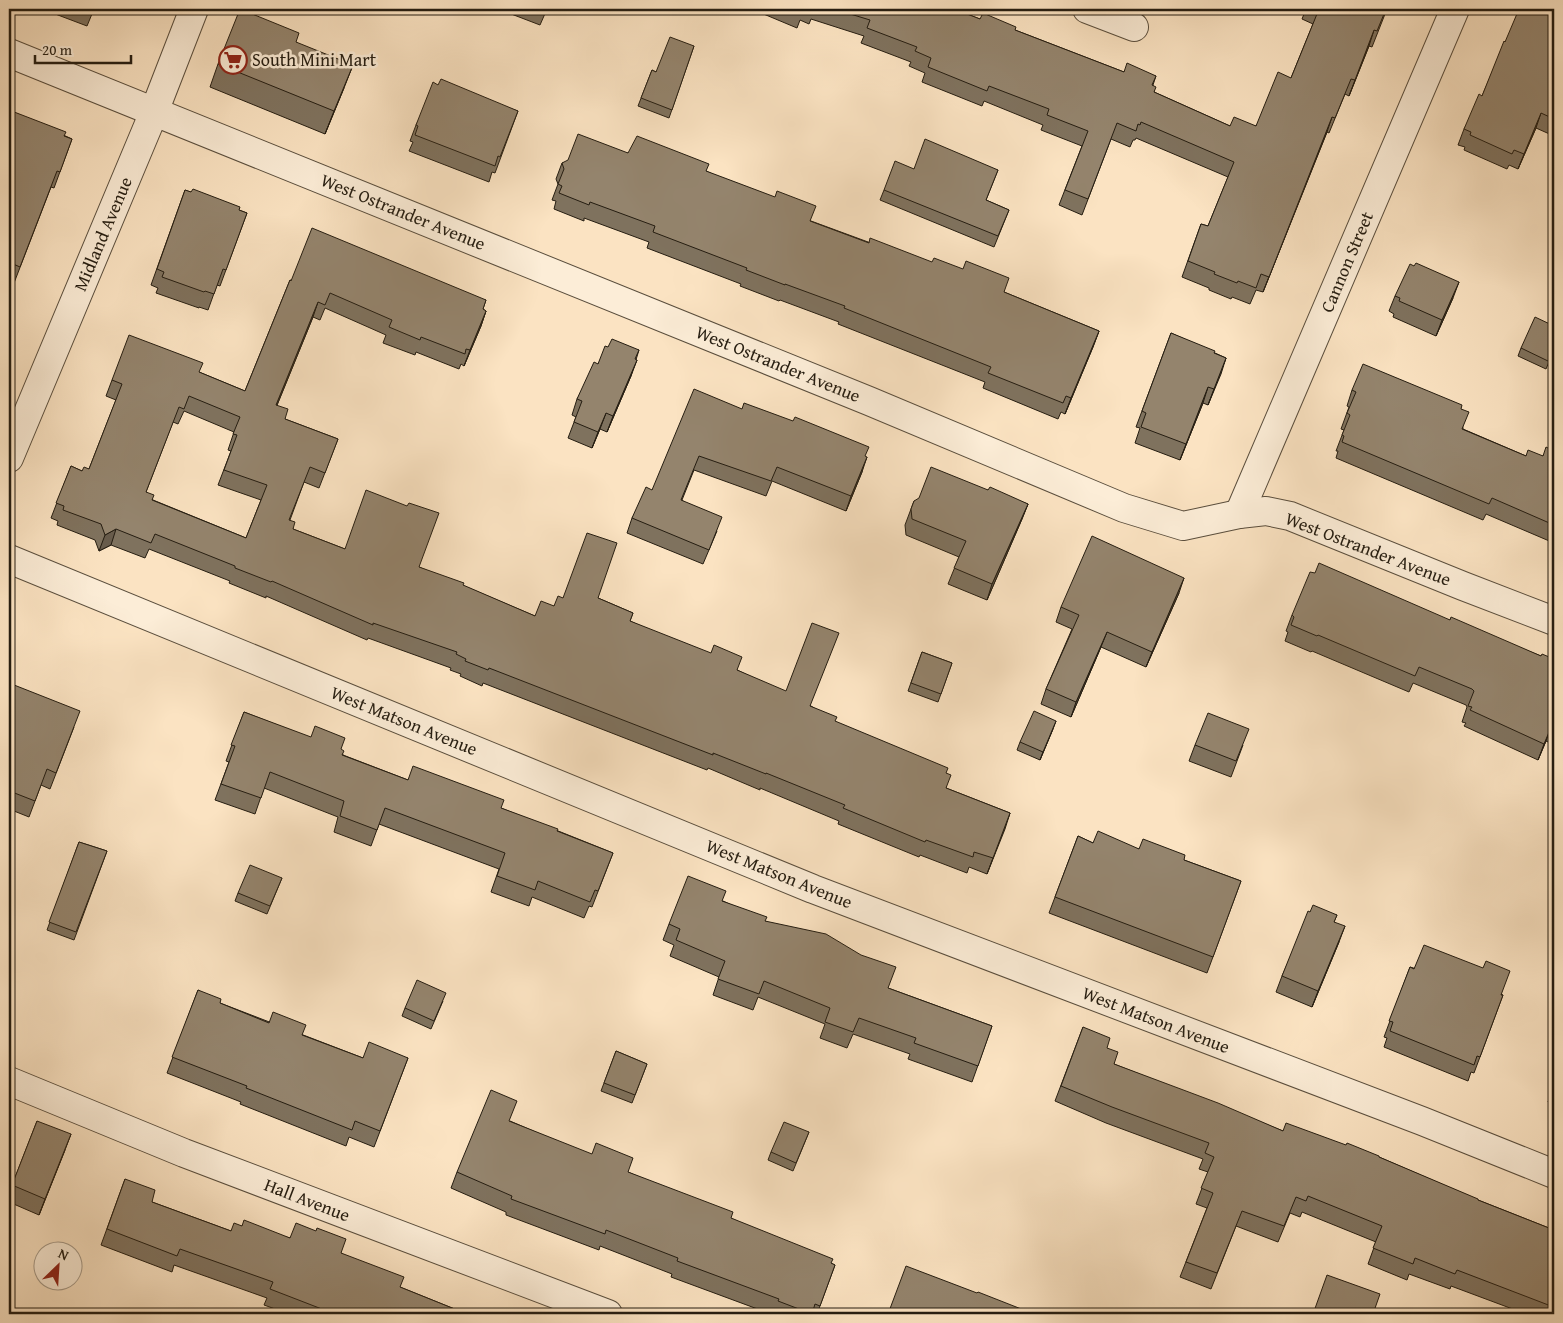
<svg xmlns="http://www.w3.org/2000/svg" width="1563" height="1323" viewBox="0 0 1563 1323" font-family="'Gentium Book Plus',serif">
<rect width="100%" height="100%" fill="#fbe3c2"/>
<filter id="stains"><feTurbulence type="fractalNoise" baseFrequency=".004" numOctaves="4"/><feColorMatrix values="0 0 0 0 .2 0 0 0 0 .09 0 0 0 0 .02 0 0 0 .5 -.17"/></filter>
<radialGradient id="worn" r=".72"><stop offset=".6" stop-color="#630" stop-opacity="0"/><stop offset="1" stop-color="#630" stop-opacity=".3"/></radialGradient>
<g fill="none" stroke-linecap="round" stroke-linejoin="round">
<defs>
<g id="minor">
<path d="M 1087,9 L 1134,27"/>
<path d="M 9,53 L 869,401 L 1124,508 L 1183,526 L 1239,514 L 1266,511 L 1290,516 L 1463,586 L 1554,621"/>
<path d="M 1239,514 L 1455,9"/>
<path d="M 9,559 L 813,889 L 1422,1121 L 1554,1174"/>
<path d="M 9,1081 L 184,1153 L 608,1314"/>
</g>
<path id="tertiary" d="M 9,458 L 154,112 L 194,9"/>
</defs>
<use href="#minor" stroke="#5a4e3d" stroke-width="30"/>
<use href="#tertiary" stroke="#5a4e3d" stroke-width="30"/>
<use href="#minor" stroke="#fcedd7" stroke-width="28"/>
<use href="#tertiary" stroke="#fcedd7" stroke-width="28"/>
</g>
<g fill="#7f725e" stroke="#251d11" fill-rule="evenodd">
<path d="M 42,9 L 94,9 L 87,26 Z"/>
<path d="M 507,9 L 547,9 L 540,25 L 506,12 Z"/>
<path d="M 742,9 L 954,9 L 980,19 L 1015,30 L 1124,72 L 1156,76 L 1153,85 L 1154,92 L 1230,126 L 1256,126 L 1291,78 L 1313,24 L 1302,19 L 1306,9 L 1387,9 L 1372,47 L 1369,46 L 1349,96 L 1345,94 L 1329,133 L 1327,132 L 1263,292 L 1256,290 L 1250,304 L 1232,297 L 1231,299 L 1209,290 L 1209,288 L 1182,277 L 1201,224 L 1208,226 L 1228,177 L 1136,138 L 1135,140 L 1133,140 L 1130,147 L 1111,139 L 1082,215 L 1059,205 L 1082,146 L 1041,130 L 1043,125 L 984,101 L 982,106 L 922,82 L 925,73 L 909,66 L 911,62 L 861,43 L 864,36 L 811,19 L 809,24 L 800,20 L 797,28 L 754,10 L 753,13 Z"/>
<path d="M 1554,9 L 1554,136 L 1536,128 L 1518,169 L 1509,165 L 1507,169 L 1464,150 L 1465,147 L 1458,145 L 1464,129 L 1482,96 L 1505,42 Z"/>
<path d="M 296,42 L 344,88 L 325,134 L 210,87 L 218,64 Z"/>
<path d="M 694,46 L 669,118 L 638,106 L 652,70 L 656,72 Z"/>
<path d="M 438,85 L 518,111 L 495,173 L 492,172 L 489,182 L 409,151 L 413,142 L 410,141 L 416,125 Z"/>
<path d="M 9,110 L 72,139 L 54,188 L 51,187 L 14,283 L 9,281 Z"/>
<path d="M 628,153 L 706,171 L 811,221 L 1004,292 L 1099,331 L 1093,347 L 1065,414 L 1061,412 L 1058,419 L 983,388 L 985,382 L 838,324 L 839,322 L 780,300 L 779,301 L 740,286 L 741,284 L 647,248 L 649,242 L 584,218 L 584,221 L 554,209 L 556,201 L 552,200 L 558,184 L 556,179 L 562,163 Z"/>
<path d="M 914,169 L 998,170 L 986,200 L 1009,210 L 994,247 L 880,200 L 884,190 Z"/>
<path d="M 185,190 L 247,213 L 220,286 L 217,285 L 208,310 L 199,307 L 199,308 L 156,293 L 158,288 L 151,285 Z"/>
<path d="M 290,280 L 486,300 L 483,309 L 486,311 L 481,326 L 464,366 L 461,364 L 459,369 L 416,352 L 415,355 L 383,343 L 386,335 L 325,308 L 320,320 L 313,317 L 277,405 L 285,419 L 338,439 L 319,488 L 304,482 L 290,520 L 293,529 L 345,549 L 419,567 L 535,616 L 554,606 L 563,598 L 598,598 L 633,613 L 630,621 L 737,670 L 811,706 L 835,722 L 946,773 L 946,788 L 1010,813 L 987,874 L 969,867 L 967,873 L 920,855 L 919,857 L 838,824 L 839,821 L 760,788 L 760,790 L 708,768 L 707,770 L 483,683 L 482,686 L 460,676 L 461,674 L 450,670 L 451,668 L 368,638 L 367,640 L 266,596 L 266,598 L 229,583 L 230,581 L 149,549 L 145,558 L 111,545 L 99,551 L 95,540 L 57,525 L 58,521 L 51,518 L 71,466 L 82,471 L 89,469 L 116,400 L 106,396 L 112,380 L 199,372 L 245,391 ZM 184,411 L 234,432 L 228,450 L 231,451 L 218,485 L 261,500 L 246,538 L 153,500 L 146,492 L 173,422 L 178,424 Z"/>
<path d="M 1395,296 L 1453,298 L 1436,336 L 1393,317 L 1394,314 L 1389,311 Z"/>
<path d="M 1171,333 L 1226,358 L 1208,405 L 1203,403 L 1180,460 L 1135,443 L 1140,428 L 1136,427 Z"/>
<path d="M 608,347 L 639,350 L 631,376 L 607,432 L 600,429 L 592,448 L 568,438 L 576,417 L 572,415 L 577,399 L 598,364 Z"/>
<path d="M 1521,348 L 1554,350 L 1546,369 L 1518,356 Z"/>
<path d="M 1352,390 L 1461,409 L 1463,429 L 1526,456 L 1543,456 L 1554,451 L 1554,543 L 1486,514 L 1483,520 L 1336,458 L 1338,451 L 1336,451 L 1344,430 L 1341,429 L 1349,407 L 1347,406 Z"/>
<path d="M 742,409 L 865,456 L 862,472 L 846,511 L 772,481 L 766,496 L 694,470 L 682,500 L 717,531 L 703,564 L 627,533 L 632,518 L 652,490 Z"/>
<path d="M 988,490 L 1028,504 L 1022,519 L 987,600 L 948,584 L 959,557 L 906,535 L 905,525 L 914,501 Z"/>
<path d="M 1179,593 L 1146,667 L 1101,647 L 1071,717 L 1041,704 L 1046,689 L 1072,629 L 1056,622 L 1061,607 Z"/>
<path d="M 1292,615 L 1450,620 L 1541,656 L 1554,659 L 1554,745 L 1546,741 L 1538,760 L 1464,726 L 1466,723 L 1462,722 L 1467,707 L 1466,705 L 1413,683 L 1409,692 L 1312,651 L 1311,652 L 1285,641 L 1288,632 L 1286,631 Z"/>
<path d="M 922,652 L 952,663 L 938,702 L 908,691 Z"/>
<path d="M 9,683 L 74,727 L 50,789 L 41,785 L 29,817 L 9,809 Z"/>
<path d="M 244,712 L 341,750 L 343,755 L 408,780 L 501,808 L 613,853 L 592,907 L 589,906 L 584,918 L 532,897 L 529,906 L 491,892 L 499,869 L 379,824 L 371,846 L 334,832 L 338,817 L 264,788 L 255,814 L 215,800 L 229,762 L 226,761 Z"/>
<path d="M 1053,729 L 1040,760 L 1017,750 L 1020,742 Z"/>
<path d="M 1195,745 L 1243,745 L 1231,777 L 1189,761 Z"/>
<path d="M 1078,836 L 1093,843 L 1139,849 L 1184,860 L 1241,881 L 1207,973 L 1049,913 Z"/>
<path d="M 79,842 L 107,851 L 74,940 L 47,930 Z"/>
<path d="M 282,878 L 267,914 L 235,901 L 238,893 Z"/>
<path d="M 723,901 L 765,921 L 888,988 L 992,1026 L 972,1082 L 908,1059 L 910,1054 L 853,1034 L 847,1048 L 820,1038 L 825,1024 L 758,997 L 753,1010 L 713,995 L 719,977 L 670,956 L 674,945 L 663,940 L 669,924 Z"/>
<path d="M 1310,912 L 1337,915 L 1334,922 L 1339,942 L 1312,1007 L 1276,992 L 1282,976 Z"/>
<path d="M 1410,967 L 1503,995 L 1474,1073 L 1471,1072 L 1468,1081 L 1384,1047 L 1387,1038 L 1384,1037 Z"/>
<path d="M 198,990 L 220,1003 L 363,1058 L 408,1058 L 374,1147 L 349,1137 L 346,1146 L 240,1104 L 241,1102 L 167,1073 Z"/>
<path d="M 443,1001 L 431,1029 L 402,1016 L 405,1008 Z"/>
<path d="M 1083,1027 L 1107,1048 L 1114,1064 L 1283,1131 L 1379,1157 L 1478,1200 L 1554,1230 L 1554,1314 L 1526,1314 L 1451,1286 L 1450,1289 L 1409,1274 L 1407,1280 L 1368,1264 L 1376,1242 L 1302,1212 L 1300,1217 L 1290,1213 L 1278,1242 L 1236,1226 L 1211,1289 L 1180,1277 L 1207,1208 L 1196,1204 L 1208,1172 L 1199,1169 L 1203,1159 L 1106,1123 L 1055,1101 Z"/>
<path d="M 616,1051 L 647,1064 L 632,1103 L 601,1091 Z"/>
<path d="M 1554,1085 L 1554,1104 L 1548,1102 Z"/>
<path d="M 37,1121 L 65,1150 L 39,1215 L 9,1202 L 9,1193 Z"/>
<path d="M 510,1121 L 628,1172 L 835,1265 L 817,1314 L 771,1314 L 671,1277 L 672,1274 L 600,1246 L 599,1250 L 506,1215 L 506,1212 L 451,1188 L 457,1172 Z"/>
<path d="M 809,1132 L 793,1171 L 768,1160 L 771,1152 Z"/>
<path d="M 125,1179 L 152,1202 L 231,1231 L 242,1226 L 290,1238 L 341,1253 L 400,1287 L 467,1314 L 289,1314 L 264,1305 L 267,1298 L 174,1265 L 172,1272 L 101,1245 Z"/>
</g>
<g fill="#685c4c" stroke="#251d11">
<path d="M 1374,30 L 1369,46 L 1349,96 L 1355,80 Z"/>
<path d="M 353,65 L 344,88 L 325,134 L 334,111 Z"/>
<path d="M 1541,113 L 1536,128 L 1518,169 L 1524,154 Z"/>
<path d="M 1332,117 L 1327,132 L 1263,292 L 1269,277 Z"/>
<path d="M 1459,282 L 1453,298 L 1436,336 L 1442,320 Z"/>
<path d="M 318,302 L 313,317 L 271,420 L 276,405 Z"/>
<path d="M 486,311 L 481,326 L 464,366 L 470,350 Z"/>
<path d="M 1099,331 L 1093,347 L 1065,414 L 1071,398 Z"/>
<path d="M 1226,358 L 1221,374 L 1208,405 L 1214,389 Z"/>
<path d="M 637,360 L 631,376 L 607,432 L 613,416 Z"/>
<path d="M 1208,387 L 1203,403 L 1180,460 L 1186,444 Z"/>
<path d="M 606,413 L 600,429 L 592,448 L 598,432 Z"/>
<path d="M 867,457 L 862,472 L 846,511 L 851,496 Z"/>
<path d="M 1028,504 L 1022,519 L 987,600 L 992,584 Z"/>
<path d="M 116,529 L 111,545 L 99,551 L 105,535 Z"/>
<path d="M 1184,578 L 1179,593 L 1146,667 L 1152,652 Z"/>
<path d="M 1107,632 L 1101,647 L 1071,717 L 1076,702 Z"/>
<path d="M 1056,721 L 1053,729 L 1040,760 L 1043,752 Z"/>
<path d="M 1552,725 L 1546,741 L 1538,760 L 1544,744 Z"/>
<path d="M 1010,813 L 1005,829 L 987,874 L 993,858 Z"/>
<path d="M 1345,926 L 1339,942 L 1312,1007 L 1318,991 Z"/>
<path d="M 71,1134 L 65,1150 L 39,1215 L 45,1199 Z"/>
</g>
<g fill="#94846d" stroke="#251d11" fill-rule="evenodd">
<path d="M 85,9 L 93,9 L 92,12 Z"/>
<path d="M 240,9 L 299,33 L 296,42 L 353,65 L 334,111 L 218,64 Z"/>
<path d="M 537,9 L 546,9 L 545,12 Z"/>
<path d="M 794,9 L 804,9 L 802,12 Z"/>
<path d="M 834,9 L 954,9 L 980,19 L 983,13 L 1016,27 L 1015,30 L 1124,72 L 1127,63 L 1156,76 L 1152,85 L 1156,87 L 1154,92 L 1230,126 L 1234,117 L 1256,126 L 1278,72 L 1291,78 L 1319,9 L 1386,9 L 1377,31 L 1374,30 L 1355,80 L 1351,79 L 1335,118 L 1332,117 L 1269,277 L 1261,274 L 1256,288 L 1238,281 L 1237,283 L 1214,274 L 1215,272 L 1188,261 L 1201,224 L 1208,226 L 1234,162 L 1141,122 L 1140,125 L 1138,124 L 1136,131 L 1117,123 L 1088,199 L 1065,190 L 1088,131 L 1047,115 L 1049,109 L 989,86 L 987,91 L 928,67 L 931,58 L 915,51 L 917,47 L 867,28 L 870,20 Z"/>
<path d="M 1519,9 L 1554,9 L 1554,119 L 1541,113 L 1524,154 L 1514,150 L 1512,154 L 1470,135 L 1471,132 L 1464,129 L 1479,94 L 1482,96 L 1504,41 L 1505,42 Z"/>
<path d="M 670,37 L 694,46 L 672,110 L 641,98 L 652,70 L 656,72 Z"/>
<path d="M 441,79 L 518,111 L 500,157 L 498,156 L 495,166 L 415,135 L 418,126 L 416,125 L 433,82 L 438,85 Z"/>
<path d="M 9,110 L 66,132 L 64,136 L 72,139 L 60,172 L 57,171 L 20,267 L 11,263 L 9,268 Z"/>
<path d="M 578,134 L 628,153 L 637,136 L 709,164 L 706,171 L 775,197 L 777,191 L 816,206 L 810,221 L 869,243 L 870,238 L 932,262 L 934,258 L 963,269 L 966,261 L 1009,278 L 1004,292 L 1099,331 L 1071,398 L 1066,396 L 1063,403 L 988,373 L 991,367 L 844,308 L 845,306 L 785,284 L 785,285 L 746,270 L 747,268 L 653,232 L 655,226 L 590,202 L 589,205 L 559,193 L 562,186 L 558,184 L 564,169 L 562,163 L 568,160 Z"/>
<path d="M 925,139 L 998,170 L 986,200 L 1009,210 L 998,236 L 884,190 L 895,161 L 914,169 Z"/>
<path d="M 193,189 L 240,207 L 239,210 L 247,213 L 226,270 L 223,269 L 214,294 L 205,291 L 204,292 L 162,277 L 164,272 L 157,269 L 185,190 L 191,192 Z"/>
<path d="M 312,228 L 486,300 L 483,309 L 486,311 L 470,350 L 466,349 L 465,354 L 421,337 L 420,340 L 389,327 L 392,320 L 330,293 L 325,305 L 318,302 L 276,405 L 288,409 L 285,419 L 338,439 L 325,473 L 310,467 L 289,520 L 295,522 L 293,529 L 345,549 L 366,490 L 407,506 L 409,503 L 439,513 L 419,567 L 464,583 L 463,585 L 535,616 L 541,601 L 554,606 L 558,596 L 563,598 L 587,533 L 617,543 L 598,598 L 633,613 L 630,621 L 711,653 L 714,645 L 742,657 L 737,670 L 786,691 L 812,623 L 839,633 L 810,706 L 837,717 L 835,721 L 948,768 L 946,773 L 951,775 L 946,788 L 1010,813 L 993,858 L 974,852 L 973,857 L 926,840 L 925,842 L 843,808 L 845,805 L 766,773 L 766,774 L 713,753 L 713,755 L 489,668 L 488,670 L 465,661 L 466,659 L 456,654 L 457,652 L 373,623 L 373,625 L 272,581 L 271,582 L 235,568 L 235,566 L 155,534 L 151,543 L 116,529 L 105,535 L 101,524 L 63,510 L 64,506 L 56,503 L 71,466 L 82,471 L 84,467 L 89,469 L 122,384 L 112,380 L 129,335 L 203,363 L 199,372 L 245,391 L 290,280 L 291,281 ZM 189,396 L 240,417 L 233,434 L 237,435 L 224,470 L 267,485 L 246,538 L 152,500 L 154,495 L 146,492 L 179,407 L 184,409 Z"/>
<path d="M 1416,263 L 1459,282 L 1442,320 L 1399,301 L 1400,298 L 1395,296 L 1410,264 L 1414,266 Z"/>
<path d="M 1535,317 L 1554,326 L 1554,348 L 1548,361 L 1521,348 Z"/>
<path d="M 1171,333 L 1215,351 L 1214,353 L 1226,358 L 1214,389 L 1208,387 L 1186,444 L 1141,427 L 1146,413 L 1142,411 Z"/>
<path d="M 612,339 L 639,350 L 635,359 L 637,360 L 613,416 L 606,413 L 598,432 L 574,422 L 582,401 L 577,399 L 594,362 L 598,364 L 605,346 L 608,347 Z"/>
<path d="M 1363,364 L 1462,405 L 1461,409 L 1469,412 L 1462,429 L 1526,456 L 1528,450 L 1543,456 L 1546,447 L 1554,451 L 1554,525 L 1492,498 L 1489,504 L 1342,442 L 1344,436 L 1342,435 L 1350,415 L 1347,413 L 1356,392 L 1352,390 Z"/>
<path d="M 694,389 L 742,409 L 744,403 L 793,421 L 795,417 L 869,447 L 865,456 L 867,457 L 851,496 L 777,467 L 771,481 L 699,456 L 681,500 L 722,517 L 709,550 L 632,518 L 646,487 L 652,490 Z"/>
<path d="M 931,467 L 988,490 L 990,487 L 1028,504 L 992,584 L 954,568 L 966,541 L 912,519 L 911,509 L 914,501 L 919,498 Z"/>
<path d="M 1092,536 L 1184,578 L 1152,652 L 1107,632 L 1076,702 L 1046,689 L 1079,615 L 1061,607 Z"/>
<path d="M 1319,563 L 1450,620 L 1451,617 L 1541,656 L 1542,654 L 1554,659 L 1554,726 L 1552,725 L 1544,744 L 1470,710 L 1472,707 L 1468,706 L 1474,691 L 1472,689 L 1419,667 L 1415,676 L 1318,635 L 1317,636 L 1291,625 L 1294,617 L 1292,615 L 1310,572 L 1315,573 Z"/>
<path d="M 922,652 L 952,663 L 941,694 L 911,683 Z"/>
<path d="M 9,683 L 80,711 L 56,773 L 47,769 L 35,801 L 12,792 L 9,799 Z"/>
<path d="M 1034,711 L 1056,721 L 1043,752 L 1020,742 Z"/>
<path d="M 244,712 L 311,737 L 315,726 L 345,738 L 341,749 L 344,751 L 342,755 L 408,780 L 413,766 L 504,800 L 501,808 L 558,829 L 557,831 L 613,853 L 598,891 L 595,890 L 590,902 L 538,881 L 535,890 L 497,876 L 505,853 L 385,808 L 377,830 L 340,816 L 344,801 L 270,772 L 261,798 L 221,784 L 235,746 L 231,745 Z"/>
<path d="M 1208,713 L 1249,729 L 1236,761 L 1195,745 Z"/>
<path d="M 1098,831 L 1139,849 L 1143,839 L 1185,855 L 1184,860 L 1241,881 L 1213,957 L 1055,897 L 1078,836 L 1093,843 Z"/>
<path d="M 79,842 L 107,851 L 76,932 L 49,922 Z"/>
<path d="M 250,865 L 282,878 L 270,906 L 238,893 Z"/>
<path d="M 688,876 L 726,891 L 722,901 L 767,917 L 765,921 L 826,934 L 861,955 L 896,967 L 888,988 L 992,1026 L 978,1066 L 914,1043 L 916,1038 L 859,1018 L 853,1032 L 825,1022 L 830,1008 L 764,981 L 759,994 L 718,979 L 725,961 L 676,940 L 680,929 L 669,924 Z"/>
<path d="M 1313,905 L 1337,915 L 1334,922 L 1345,926 L 1318,991 L 1282,976 L 1308,911 L 1310,912 Z"/>
<path d="M 1424,945 L 1483,968 L 1486,961 L 1510,971 L 1501,995 L 1503,995 L 1480,1057 L 1477,1056 L 1474,1065 L 1390,1031 L 1393,1022 L 1389,1021 L 1410,967 L 1414,969 Z"/>
<path d="M 417,980 L 446,993 L 434,1021 L 405,1008 Z"/>
<path d="M 198,990 L 221,999 L 220,1003 L 269,1023 L 273,1012 L 306,1025 L 302,1035 L 363,1058 L 369,1042 L 408,1058 L 380,1131 L 355,1121 L 352,1130 L 246,1088 L 247,1086 L 172,1057 Z"/>
<path d="M 1083,1027 L 1110,1038 L 1107,1048 L 1118,1052 L 1114,1064 L 1218,1103 L 1283,1131 L 1286,1123 L 1346,1145 L 1347,1143 L 1379,1156 L 1379,1157 L 1478,1199 L 1478,1200 L 1554,1230 L 1554,1312 L 1549,1310 L 1551,1306 L 1457,1270 L 1455,1274 L 1415,1258 L 1413,1264 L 1373,1248 L 1382,1226 L 1308,1196 L 1306,1201 L 1296,1197 L 1284,1226 L 1242,1211 L 1217,1273 L 1186,1262 L 1213,1193 L 1201,1188 L 1214,1157 L 1205,1153 L 1209,1143 L 1112,1107 L 1061,1086 Z"/>
<path d="M 616,1051 L 647,1064 L 635,1095 L 604,1083 Z"/>
<path d="M 491,1090 L 517,1101 L 509,1121 L 592,1154 L 596,1143 L 633,1158 L 628,1172 L 733,1212 L 731,1218 L 833,1259 L 831,1263 L 835,1265 L 820,1306 L 815,1304 L 812,1314 L 778,1301 L 779,1299 L 677,1261 L 678,1258 L 606,1230 L 605,1234 L 511,1199 L 512,1196 L 457,1172 Z"/>
<path d="M 37,1121 L 71,1134 L 45,1199 L 12,1185 Z"/>
<path d="M 784,1122 L 809,1132 L 796,1163 L 771,1152 Z"/>
<path d="M 125,1179 L 155,1190 L 152,1202 L 231,1231 L 234,1223 L 242,1226 L 244,1220 L 290,1238 L 296,1223 L 316,1231 L 317,1228 L 346,1239 L 341,1253 L 404,1277 L 400,1287 L 467,1314 L 326,1314 L 327,1311 L 270,1289 L 273,1282 L 180,1249 L 177,1256 L 107,1229 Z"/>
<path d="M 906,1266 L 977,1293 L 978,1292 L 1034,1314 L 1034,1313 L 1038,1314 L 888,1314 Z"/>
<path d="M 1327,1275 L 1380,1294 L 1373,1314 L 1313,1314 Z"/>
</g>
<defs>
<symbol id="supermarket-ring" viewBox="-11 -11 22 22"><circle r="9.5" fill="#fcedd7" stroke="#8f2418" stroke-width="1.5"/><path d="M-6-5.5h2.5l.6 2H6L4.5 2H-2.5L-4.4-4H-6ZM-1.5 3.2a1.3 1.3 0 1 0 .1 0ZM3 3.2a1.3 1.3 0 1 0 .1 0Z" fill="#8f2418"/></symbol>
</defs>
<g fill-rule="evenodd">
<use href="#supermarket-ring" x="217" y="44" width="32" height="32"/>
</g>
<g text-anchor="middle" stroke-width="5" stroke-linejoin="round" paint-order="stroke">
<g font-size="18" fill="#251d11" stroke="#fcedd7" text-anchor="start">
<text x="252" y="66">South Mini Mart</text>
</g>
<g font-size="18" fill="#251d11" stroke="#fcedd7">
<text transform="translate(403 212) rotate(22)" y="6">West Ostrander Avenue</text>
<text transform="translate(103 234) rotate(-67)" y="6">Midland Avenue</text>
<text transform="translate(1347 262) rotate(-67)" y="6">Cannon Street</text>
<text transform="translate(778 364) rotate(22)" y="6">West Ostrander Avenue</text>
<text transform="translate(1368 549) rotate(21)" y="6">West Ostrander Avenue</text>
<text transform="translate(404 721) rotate(22)" y="6">West Matson Avenue</text>
<text transform="translate(779 874) rotate(22)" y="6">West Matson Avenue</text>
<text transform="translate(1156 1020) rotate(21)" y="6">West Matson Avenue</text>
<text transform="translate(307 1200) rotate(21)" y="6">Hall Avenue</text>
</g>
</g>
<rect width="1563" height="1323" fill="none" stroke="#fbe3c2" stroke-width="30"/>
<rect x="10" y="10" width="1543" height="1303" fill="none" stroke="#251d11" stroke-width="2.5"/>
<rect x="15" y="15" width="1533" height="1293" fill="none" stroke="#251d11"/>
<g transform="translate(58 1266) rotate(25)"><circle r="24" fill="#fcedd7" stroke="#a69a88"/>
<path d="M0-4L9 19L0 12L-9 19Z" fill="#8f2418"/>
<text y="-8" font-size="14" font-weight="bold" text-anchor="middle" fill="#251d11">N</text>
</g>
<path d="M35 55v8h96v-8" fill="none" stroke="#251d11" stroke-width="2.5"/>
<text x="42" y="55" font-size="15" fill="#251d11" stroke="#fcedd7" stroke-width="4" paint-order="stroke">20 m</text>
<rect width="100%" height="100%" filter="url(#stains)"/>
<rect width="100%" height="100%" fill="url(#worn)"/>
</svg>
